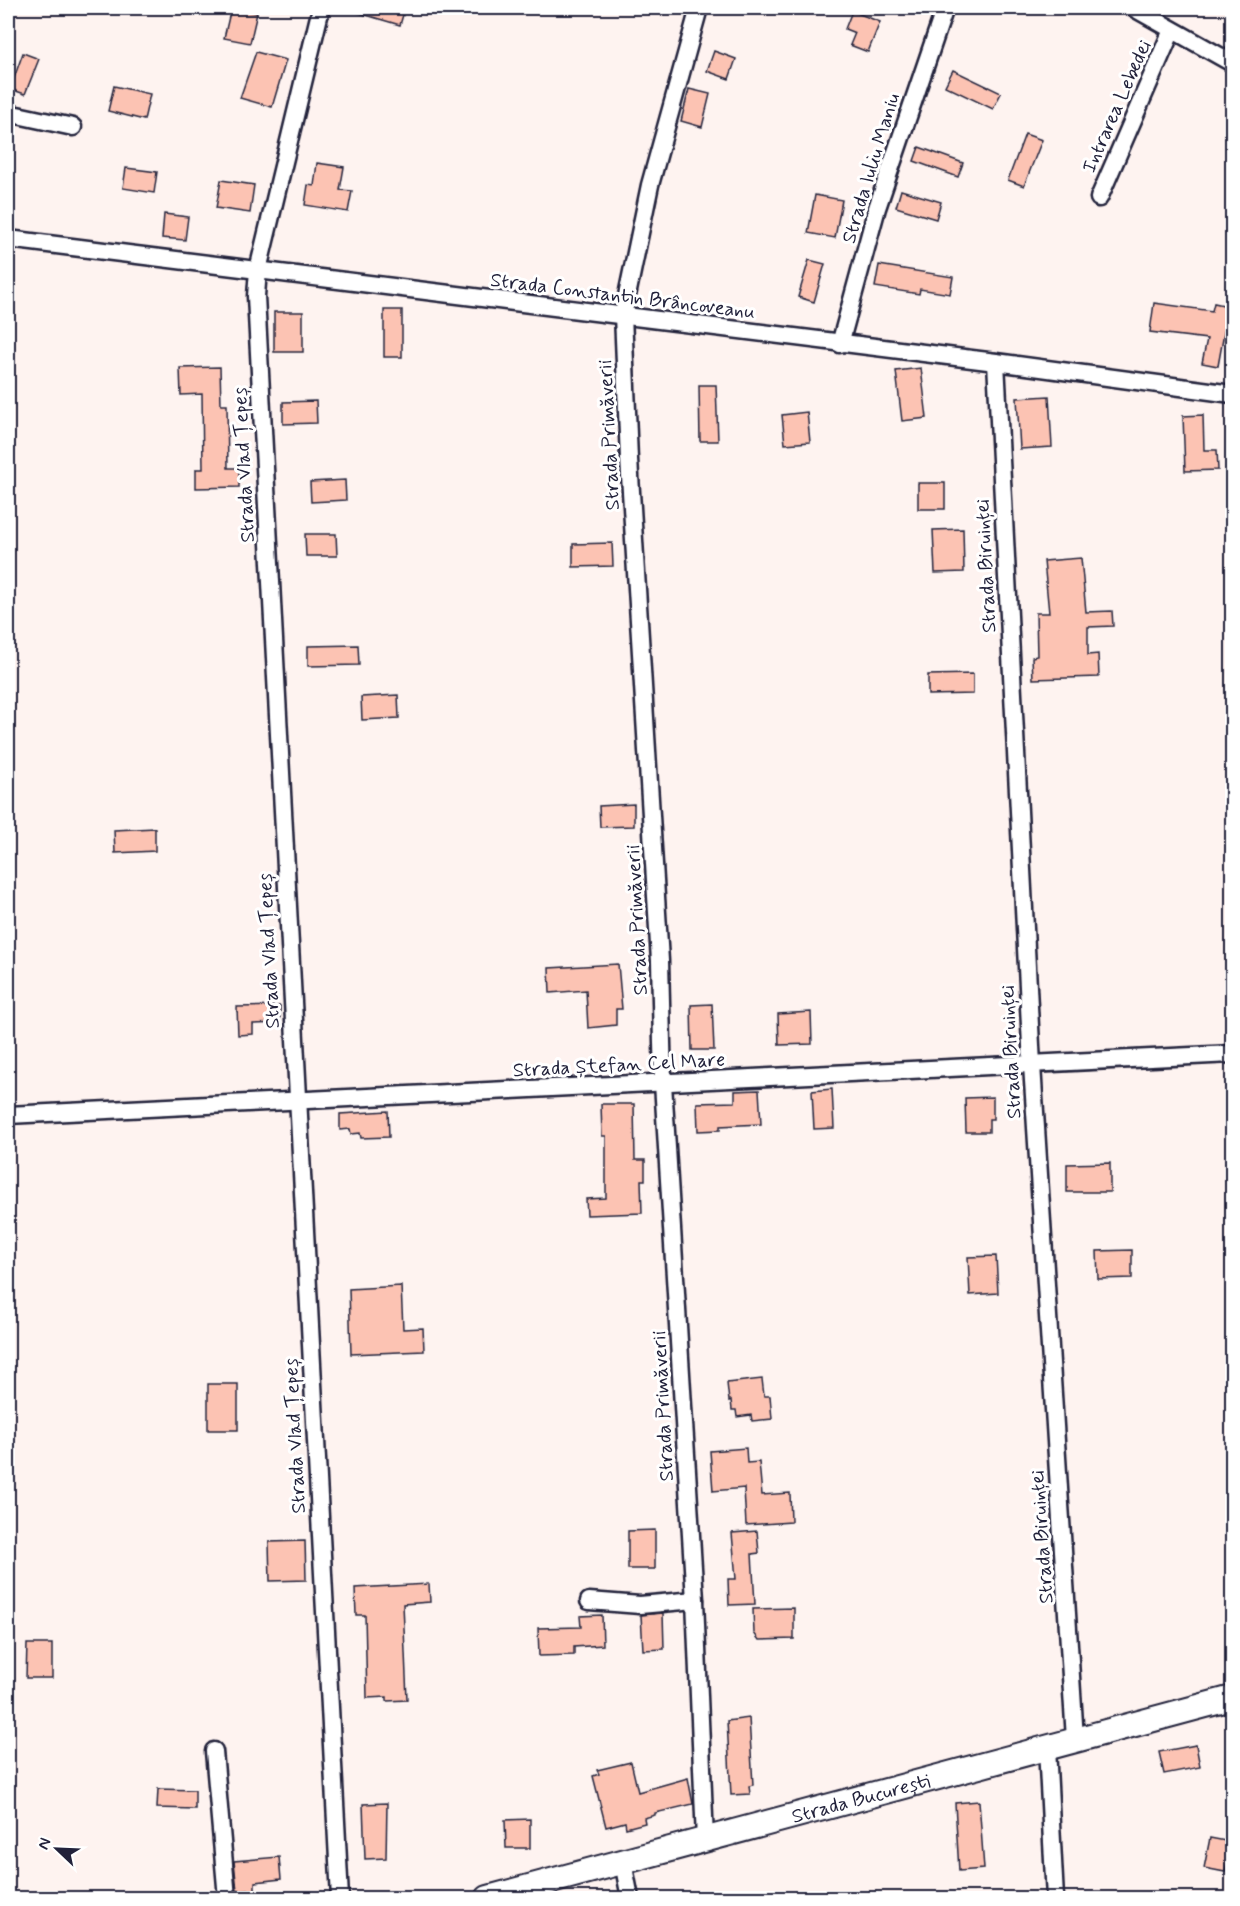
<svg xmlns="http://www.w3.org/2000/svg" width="1240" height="1906" viewBox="0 0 1240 1906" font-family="Mynerve,sans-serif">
<rect width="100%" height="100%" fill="#fef3f0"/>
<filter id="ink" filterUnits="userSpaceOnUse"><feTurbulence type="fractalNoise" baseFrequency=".0167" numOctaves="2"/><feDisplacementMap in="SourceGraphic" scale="12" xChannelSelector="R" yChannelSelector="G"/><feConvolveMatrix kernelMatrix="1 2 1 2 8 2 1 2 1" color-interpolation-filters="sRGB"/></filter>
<g filter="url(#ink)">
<g fill="#fcc3b3" stroke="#22223b" stroke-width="1.5">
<path d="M 231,8 L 257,13 L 250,43 L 224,38 Z"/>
<path d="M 352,8 L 405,8 L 400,25 L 352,11 Z"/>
<path d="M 852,11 L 880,22 L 868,52 L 850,45 L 855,33 L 845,29 Z"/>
<path d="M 714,51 L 736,59 L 729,79 L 707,71 Z"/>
<path d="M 256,52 L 286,60 L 272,107 L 240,98 Z"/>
<path d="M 23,53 L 39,59 L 25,94 L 10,89 Z"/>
<path d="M 953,70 L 1001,93 L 993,109 L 945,86 Z"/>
<path d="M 114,86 L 150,94 L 144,120 L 108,111 Z"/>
<path d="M 689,89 L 710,94 L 702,127 L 681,121 Z"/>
<path d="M 1025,134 L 1042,140 L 1024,186 L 1008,180 Z"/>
<path d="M 919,147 L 963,163 L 958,177 L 914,161 Z"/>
<path d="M 317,163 L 344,167 L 340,190 L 352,191 L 348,212 L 305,205 L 308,185 L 314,186 Z"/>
<path d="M 126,168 L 157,172 L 154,193 L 123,188 Z"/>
<path d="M 221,180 L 254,185 L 250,213 L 216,208 Z"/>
<path d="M 901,190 L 941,202 L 936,219 L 896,207 Z"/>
<path d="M 815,195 L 842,200 L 835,238 L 808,233 Z"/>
<path d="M 164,214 L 188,217 L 185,240 L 162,238 Z"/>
<path d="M 809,260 L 825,264 L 814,302 L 798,297 Z"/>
<path d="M 879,265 L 953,277 L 950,294 L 920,289 L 919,294 L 875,287 Z"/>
<path d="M 1154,303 L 1212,311 L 1214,303 L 1233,307 L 1233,323 L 1226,322 L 1218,366 L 1202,363 L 1207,339 L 1150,332 Z"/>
<rect x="384" y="310" width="18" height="47"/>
<rect x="274" y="312" width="29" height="40"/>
<path d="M 220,367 L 221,405 L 227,405 L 228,468 L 239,468 L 239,487 L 196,488 L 196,469 L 203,469 L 202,394 L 181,395 L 180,368 Z"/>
<path d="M 921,368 L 927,418 L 902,421 L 896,371 Z"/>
<path d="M 699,385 L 716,385 L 718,441 L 700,441 Z"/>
<path d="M 1049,396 L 1052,447 L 1020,449 L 1017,398 Z"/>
<path d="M 316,401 L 317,423 L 283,424 L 283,402 Z"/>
<path d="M 807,412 L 810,442 L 785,444 L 782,415 Z"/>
<path d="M 1203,415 L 1204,450 L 1217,450 L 1218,470 L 1185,471 L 1183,416 Z"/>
<path d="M 345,480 L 346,500 L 311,502 L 310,482 Z"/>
<rect x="918" y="483" width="27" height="26"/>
<path d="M 963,529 L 964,572 L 935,573 L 933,530 Z"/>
<path d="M 305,534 L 336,534 L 337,556 L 306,556 Z"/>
<path d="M 612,543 L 613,566 L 573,567 L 573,544 Z"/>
<path d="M 1081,558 L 1086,612 L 1112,611 L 1113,626 L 1088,627 L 1088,655 L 1098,654 L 1099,677 L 1033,679 L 1032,657 L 1037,656 L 1036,613 L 1049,613 L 1044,561 Z"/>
<path d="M 358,645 L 359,665 L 308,666 L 308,646 Z"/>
<path d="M 973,674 L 973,694 L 928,695 L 928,675 Z"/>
<path d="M 398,695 L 399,718 L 362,720 L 361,697 Z"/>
<path d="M 634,804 L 634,826 L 600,827 L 599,806 Z"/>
<path d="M 155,828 L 155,851 L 115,853 L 114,830 Z"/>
<path d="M 618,964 L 622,1009 L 616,1009 L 616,1025 L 588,1028 L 586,990 L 550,993 L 549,968 Z"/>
<path d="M 712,1004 L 714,1050 L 692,1050 L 691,1005 Z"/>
<path d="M 280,1006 L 280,1023 L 253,1024 L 253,1034 L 238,1035 L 237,1007 Z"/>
<path d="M 811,1012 L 812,1044 L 779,1045 L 778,1014 Z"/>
<path d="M 832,1089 L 834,1128 L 814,1129 L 812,1091 Z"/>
<path d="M 759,1090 L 761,1124 L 720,1126 L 720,1130 L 698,1131 L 697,1103 L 735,1102 L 735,1091 Z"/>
<path d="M 993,1097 L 993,1119 L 989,1119 L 989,1132 L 966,1132 L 965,1098 Z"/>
<path d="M 601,1104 L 634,1104 L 635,1160 L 645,1160 L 645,1180 L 641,1180 L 642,1213 L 587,1215 L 586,1199 L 606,1198 L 606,1136 L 602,1136 Z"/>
<path d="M 388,1111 L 389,1137 L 361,1138 L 360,1133 L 351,1134 L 350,1129 L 340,1130 L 340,1114 Z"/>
<path d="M 1110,1163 L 1110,1192 L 1067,1192 L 1067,1164 Z"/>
<path d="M 1132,1250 L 1132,1278 L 1098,1279 L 1097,1251 Z"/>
<path d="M 996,1256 L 998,1293 L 970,1295 L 968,1257 Z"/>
<path d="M 401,1286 L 403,1329 L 423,1328 L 424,1351 L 351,1354 L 349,1289 Z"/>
<path d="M 762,1379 L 764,1396 L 770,1396 L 772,1419 L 752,1421 L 751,1415 L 737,1417 L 736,1410 L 732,1410 L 731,1400 L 729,1401 L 727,1383 Z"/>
<rect x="208" y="1384" width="30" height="46"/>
<path d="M 746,1448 L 747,1463 L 759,1462 L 762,1495 L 790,1493 L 791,1522 L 746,1525 L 744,1488 L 713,1491 L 710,1451 Z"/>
<path d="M 655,1530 L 655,1569 L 628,1569 L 628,1531 Z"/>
<path d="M 757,1531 L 759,1553 L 752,1554 L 755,1604 L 729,1605 L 728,1579 L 736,1579 L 732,1533 Z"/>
<path d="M 305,1541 L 306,1580 L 270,1581 L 269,1542 Z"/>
<path d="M 429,1584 L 430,1602 L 403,1604 L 407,1700 L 387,1701 L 387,1697 L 367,1698 L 365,1615 L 356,1615 L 355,1588 Z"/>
<path d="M 794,1608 L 794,1639 L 759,1640 L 754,1633 L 753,1609 Z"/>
<path d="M 663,1613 L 664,1649 L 643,1650 L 641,1615 Z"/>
<path d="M 602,1615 L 603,1645 L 574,1647 L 574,1655 L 539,1656 L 538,1628 L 581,1627 L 580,1616 Z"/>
<path d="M 27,1644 L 52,1644 L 52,1678 L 26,1678 Z"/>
<path d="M 749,1718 L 753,1785 L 749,1786 L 750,1794 L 731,1795 L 727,1721 Z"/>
<path d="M 1196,1745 L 1200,1767 L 1164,1774 L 1159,1752 Z"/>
<path d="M 631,1762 L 638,1792 L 688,1778 L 693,1804 L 655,1813 L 655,1815 L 644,1818 L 645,1823 L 626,1828 L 625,1822 L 606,1827 L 593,1776 L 599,1774 L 597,1770 Z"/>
<path d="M 158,1789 L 195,1790 L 195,1809 L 157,1808 Z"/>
<path d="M 979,1801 L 984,1869 L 959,1871 L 955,1803 Z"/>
<path d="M 387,1803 L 386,1858 L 365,1859 L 363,1804 Z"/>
<path d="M 530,1819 L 530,1848 L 506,1848 L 505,1820 Z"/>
<path d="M 1210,1838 L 1231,1842 L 1225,1872 L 1204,1868 Z"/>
<path d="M 279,1857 L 281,1879 L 255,1882 L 255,1890 L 237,1891 L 234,1861 Z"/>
</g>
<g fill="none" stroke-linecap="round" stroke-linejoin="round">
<defs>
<g id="street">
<path d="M 321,8 L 258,270 L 256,296 L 340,1898"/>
<path d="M 699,8 L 650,185 L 623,315 L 629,459 L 660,961 L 663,1083 L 695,1600 L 705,1840"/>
<path d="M 1134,8 L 1232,63"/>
<path d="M 8,113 L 73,127"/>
<path d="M 1099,198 L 1172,30"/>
<path d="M 8,239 L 996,362 L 1232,394"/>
<path d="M 840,344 L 877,208 L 945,8"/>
<path d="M 996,362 L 1032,1065 L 1075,1739"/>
<path d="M 8,1115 L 1232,1054"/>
<path d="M 589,1601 L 640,1605 L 695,1600"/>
<path d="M 1047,1748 L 1055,1898"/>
<path d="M 214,1751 L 227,1898"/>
<path d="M 623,1862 L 630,1898"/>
</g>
<g id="secondary">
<path id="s1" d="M 488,1898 L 1232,1698"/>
</g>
</defs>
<use href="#street" stroke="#22223b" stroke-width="21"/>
<use href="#secondary" stroke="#22223b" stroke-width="28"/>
<use href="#street" stroke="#fff" stroke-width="16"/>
<use href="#secondary" stroke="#fff" stroke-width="24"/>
</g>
</g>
<g text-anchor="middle" stroke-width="6" stroke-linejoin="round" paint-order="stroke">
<g font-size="20" fill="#22223b" stroke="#fff">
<text transform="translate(1116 106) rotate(-66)" y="7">Intrarea Lebedei</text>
<text transform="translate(870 168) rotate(-73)" y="7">Strada Iuliu Maniu</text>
<text transform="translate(623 295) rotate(7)" y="7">Strada Constantin Brâncoveanu</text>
<text transform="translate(608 435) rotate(-93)" y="7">Strada Primăverii</text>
<text transform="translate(243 465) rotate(-93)" y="7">Strada Vlad Țepeș</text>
<text transform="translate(985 566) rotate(-93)" y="7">Strada Biruinței</text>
<text transform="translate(636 920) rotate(-93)" y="7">Strada Primăverii</text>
<text transform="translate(268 951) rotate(-93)" y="7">Strada Vlad Țepeș</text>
<text transform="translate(1010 1052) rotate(-93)" y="7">Strada Biruinței</text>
<text transform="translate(619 1064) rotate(-3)" y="7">Strada Ștefan Cel Mare</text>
<text transform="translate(662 1406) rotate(-93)" y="7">Strada Primăverii</text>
<text transform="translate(294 1436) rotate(-93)" y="7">Strada Vlad Țepeș</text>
<text transform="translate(1041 1537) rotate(-94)" y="7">Strada Biruinței</text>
<text dy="7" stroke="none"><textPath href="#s1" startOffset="386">Strada București</textPath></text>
</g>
</g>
<rect width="1240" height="1906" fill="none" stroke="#fff" stroke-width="30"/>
<rect x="15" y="15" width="1210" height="1876" fill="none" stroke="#22223b" stroke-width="2" filter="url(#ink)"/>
<g transform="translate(57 1849) rotate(293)" stroke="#ffffff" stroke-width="4.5" paint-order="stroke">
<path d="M0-4.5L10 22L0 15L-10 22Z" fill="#22223b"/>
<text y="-9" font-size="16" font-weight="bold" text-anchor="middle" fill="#22223b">N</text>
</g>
</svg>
